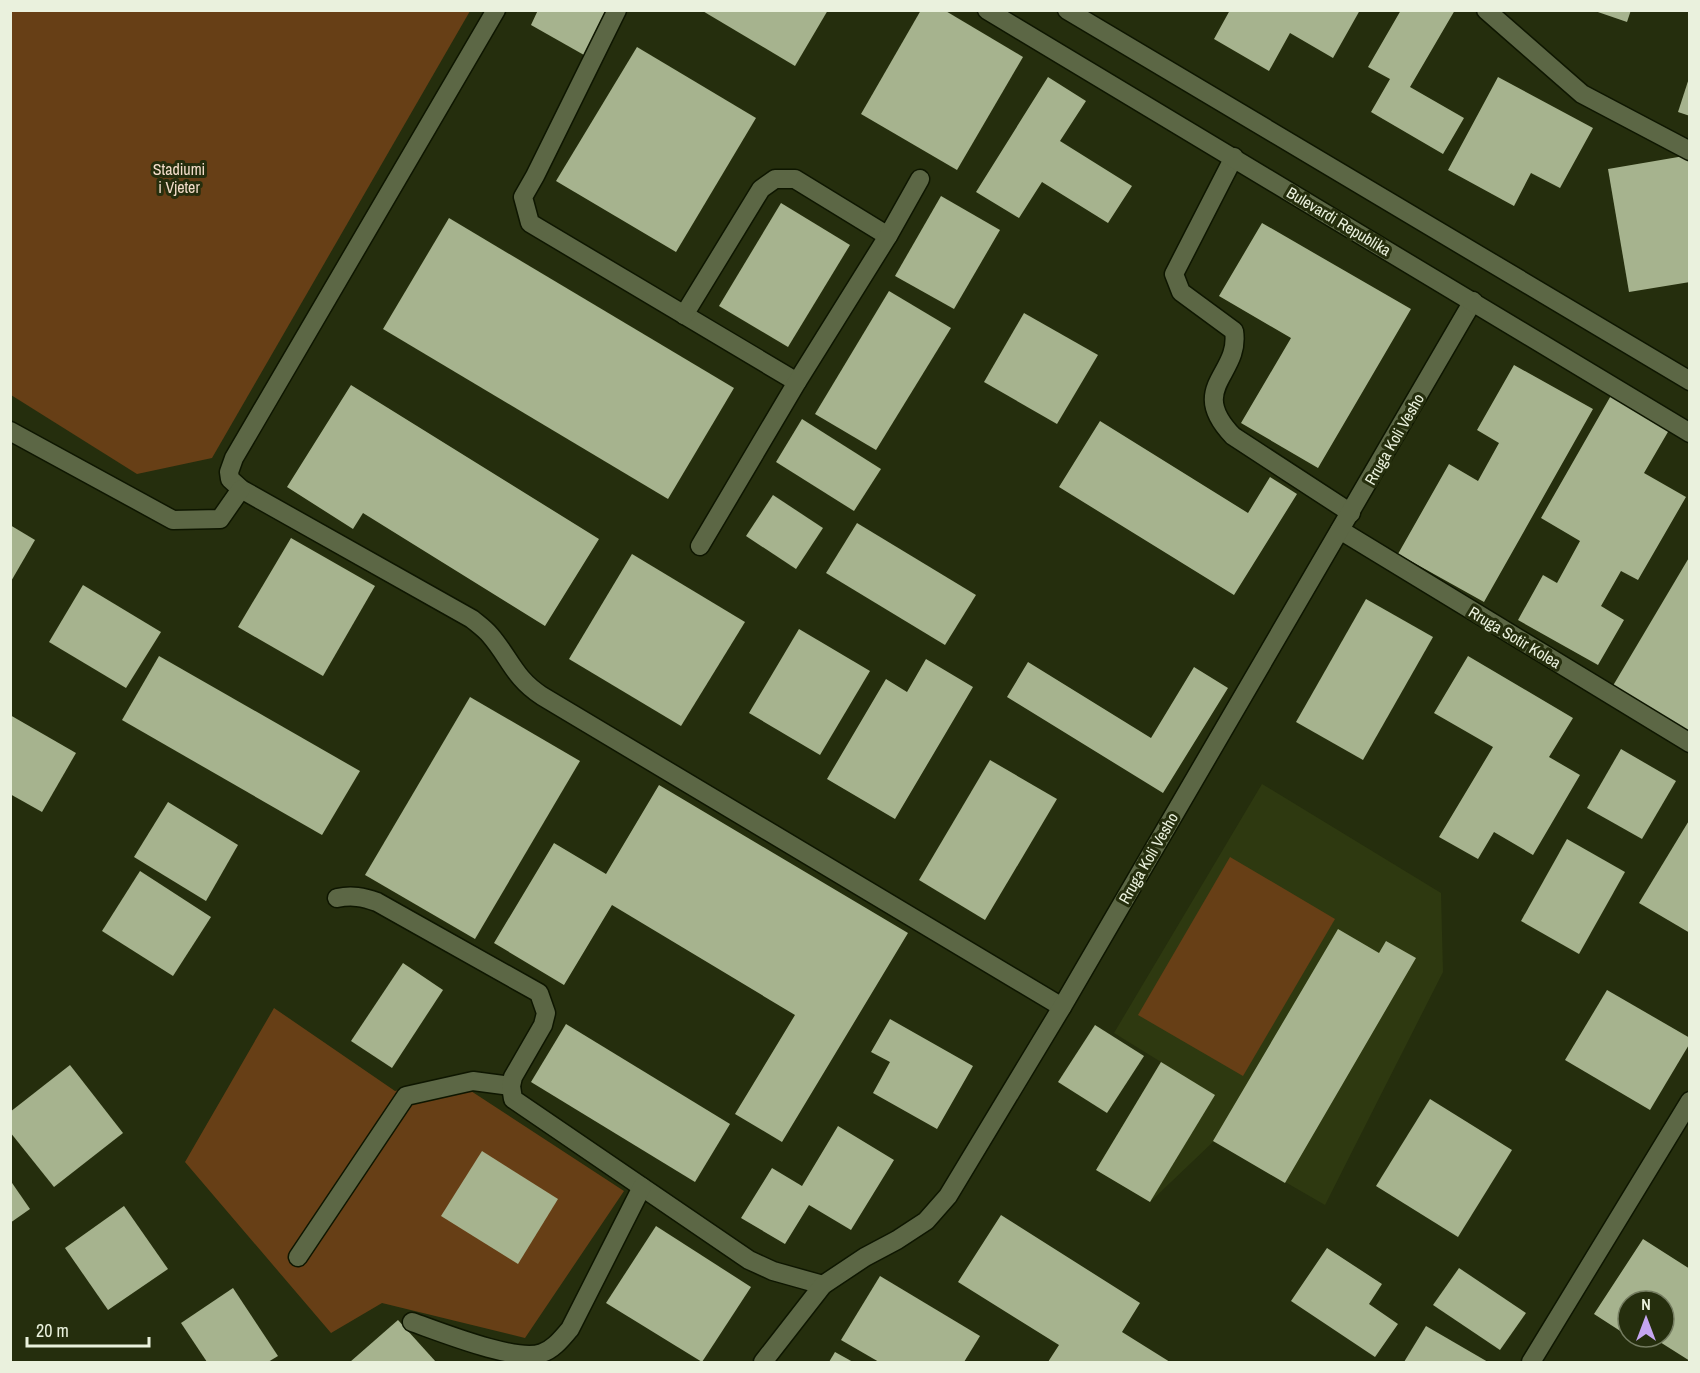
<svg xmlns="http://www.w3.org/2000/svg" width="1700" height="1373" viewBox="0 0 1700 1373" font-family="'Archivo Narrow',sans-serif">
<rect width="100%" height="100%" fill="#252e0d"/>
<path fill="#2e3910" d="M 1262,784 L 1441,893 L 1443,972 L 1325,1205 L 1214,1141 L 1150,1202 L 1096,1170 L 1161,1062 L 1114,1033 Z"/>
<g fill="#673f16">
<path d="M 10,11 L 470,11 L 212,458 L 137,474 L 11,395 Z"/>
<path d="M 1230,857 L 1335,919 L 1243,1076 L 1138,1015 Z"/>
<path d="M 274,1008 L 395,1091 L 451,1078 L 624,1191 L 525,1338 L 382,1303 L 331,1333 L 185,1162 Z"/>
</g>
<g fill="#a6b38e">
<path d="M 538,10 L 606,10 L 584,55 L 531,25 Z"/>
<path d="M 701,10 L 828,10 L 795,66 Z"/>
<path d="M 921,10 L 944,10 L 1023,57 L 957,170 L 861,114 Z"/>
<path d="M 1230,10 L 1360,10 L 1333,58 L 1290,33 L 1269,71 L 1214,39 Z"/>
<path d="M 1401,10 L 1455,10 L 1410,87 L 1464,118 L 1443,154 L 1371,112 L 1390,79 L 1368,67 Z"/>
<path d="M 1592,10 L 1631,10 L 1627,22 Z"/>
<path d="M 637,47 L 756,118 L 676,252 L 556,181 Z"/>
<path d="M 1690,75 L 1690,116 L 1678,112 Z"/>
<path d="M 1048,77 L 1086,101 L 1060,141 L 1132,186 L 1108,223 L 1042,182 L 1019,218 L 976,192 Z"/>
<path d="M 1498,77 L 1593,128 L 1560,188 L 1531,173 L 1514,206 L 1448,170 Z"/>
<path d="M 1690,155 L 1690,282 L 1629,292 L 1608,169 Z"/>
<path d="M 941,196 L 1000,230 L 954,309 L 895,276 Z"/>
<path d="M 781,203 L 850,245 L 788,347 L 719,306 Z"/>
<path d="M 449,218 L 734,388 L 668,499 L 383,329 Z"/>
<path d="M 1262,223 L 1411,309 L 1318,468 L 1241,423 L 1291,338 L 1219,296 Z"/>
<path d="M 889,291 L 951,328 L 876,450 L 815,414 Z"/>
<path d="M 1024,313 L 1098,355 L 1057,424 L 984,382 Z"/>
<path d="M 1514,365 L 1593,409 L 1484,602 L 1398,554 L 1449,464 L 1478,481 L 1499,443 L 1477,430 Z"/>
<path d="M 351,385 L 599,539 L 545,626 L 363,513 L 353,529 L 287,487 Z"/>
<path d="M 1613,392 L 1672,425 L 1644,473 L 1686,497 L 1638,580 L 1621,571 L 1601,606 L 1624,620 L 1598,665 L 1518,620 L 1543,575 L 1557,583 L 1580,541 L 1541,518 Z"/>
<path d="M 802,419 L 881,469 L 854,511 L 776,462 Z"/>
<path d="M 1100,421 L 1248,513 L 1270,477 L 1297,494 L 1234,595 L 1059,487 Z"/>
<path d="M 773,495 L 823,528 L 796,569 L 746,536 Z"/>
<path d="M 857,523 L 976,595 L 945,645 L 826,573 Z"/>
<path d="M 10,525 L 35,540 L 10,583 Z"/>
<path d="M 291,538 L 375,586 L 323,676 L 238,627 Z"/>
<path d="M 632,554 L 745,622 L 681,726 L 569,659 Z"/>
<path d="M 1690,556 L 1690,735 L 1611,689 Z"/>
<path d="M 83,585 L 161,632 L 126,688 L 49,642 Z"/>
<path d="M 1366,599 L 1433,637 L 1363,760 L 1296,722 Z"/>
<path d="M 799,629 L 870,671 L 820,755 L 749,713 Z"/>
<path d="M 159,656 L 360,771 L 322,835 L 122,720 Z"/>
<path d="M 1468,656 L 1573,718 L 1549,757 L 1580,775 L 1533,855 L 1494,832 L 1478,859 L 1439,837 L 1493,747 L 1434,713 Z"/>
<path d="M 926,659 L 973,687 L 895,819 L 827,779 L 886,679 L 907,692 Z"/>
<path d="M 1028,662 L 1151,738 L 1194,667 L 1228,688 L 1163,793 L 1007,697 Z"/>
<path d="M 470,697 L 580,761 L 475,939 L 365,875 Z"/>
<path d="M 10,715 L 76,753 L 42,812 L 10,794 Z"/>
<path d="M 1621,749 L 1676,781 L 1642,839 L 1587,808 Z"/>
<path d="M 990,760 L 1057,799 L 985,920 L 919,880 Z"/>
<path d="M 659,785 L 908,933 L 782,1142 L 735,1114 L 795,1015 L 612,905 L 564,985 L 494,943 L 554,843 L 606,874 Z"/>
<path d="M 168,802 L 238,845 L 206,901 L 134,857 Z"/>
<path d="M 1690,819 L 1690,933 L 1639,903 Z"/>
<path d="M 1567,839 L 1625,872 L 1579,954 L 1521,921 Z"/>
<path d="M 140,871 L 211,917 L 173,976 L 102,931 Z"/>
<path d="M 1338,929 L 1379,953 L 1386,941 L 1416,958 L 1285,1183 L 1213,1141 Z"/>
<path d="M 403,963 L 443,990 L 392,1068 L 351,1041 Z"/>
<path d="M 1607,990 L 1690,1038 L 1690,1043 L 1650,1110 L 1565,1060 Z"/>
<path d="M 890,1019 L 973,1066 L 937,1129 L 873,1093 L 890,1062 L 871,1052 Z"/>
<path d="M 566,1024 L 730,1124 L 695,1182 L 531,1082 Z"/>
<path d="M 1095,1025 L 1144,1056 L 1107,1113 L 1058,1082 Z"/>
<path d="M 1161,1062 L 1215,1095 L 1150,1202 L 1096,1170 Z"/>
<path d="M 70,1065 L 123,1133 L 54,1187 L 10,1132 L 10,1112 Z"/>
<path d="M 1430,1099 L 1512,1150 L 1458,1237 L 1376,1186 Z"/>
<path d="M 838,1126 L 894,1160 L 851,1230 L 809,1205 L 785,1244 L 741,1218 L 772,1168 L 802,1186 Z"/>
<path d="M 482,1151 L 558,1199 L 518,1264 L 441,1216 Z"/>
<path d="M 10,1180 L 30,1209 L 10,1223 Z"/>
<path d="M 124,1206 L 168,1269 L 108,1310 L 65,1248 Z"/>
<path d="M 1001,1215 L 1140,1303 L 1122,1332 L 1170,1362 L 1048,1362 L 1059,1345 L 958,1282 Z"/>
<path d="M 656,1226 L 751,1287 L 702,1362 L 606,1303 Z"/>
<path d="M 1643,1239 L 1690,1269 L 1690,1361 L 1652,1337 L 1664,1337 L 1664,1301 L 1628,1301 L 1628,1336 L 1594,1314 Z"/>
<path d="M 1327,1248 L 1382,1284 L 1369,1304 L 1398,1324 L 1375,1357 L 1291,1301 Z"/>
<path d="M 1459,1268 L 1526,1313 L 1500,1350 L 1433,1305 Z"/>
<path d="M 880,1276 L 980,1336 L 964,1362 L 879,1362 L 841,1340 Z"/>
<path d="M 233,1288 L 278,1356 L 268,1362 L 207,1362 L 181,1323 Z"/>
<path d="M 398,1320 L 436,1362 L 350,1362 Z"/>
<path d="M 1426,1326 L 1488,1362 L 1404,1362 Z"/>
<path d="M 1630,1337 L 1651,1337 L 1644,1346 Z"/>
<path d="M 835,1352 L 853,1362 L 829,1362 Z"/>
</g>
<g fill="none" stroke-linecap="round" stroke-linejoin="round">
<defs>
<g id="lane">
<path d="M 1234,157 L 1174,274 L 1181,292 L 1234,331 C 1241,375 1186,387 1233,436 L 1351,513"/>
<path d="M 298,1257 L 406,1096 L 473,1081 L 511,1086"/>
</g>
<g id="street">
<path d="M 496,10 L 234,458 L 229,472 L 230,479 L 241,489 L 472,619 C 478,624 485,629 490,635 C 510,658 514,678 542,696 L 1062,1007"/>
<path d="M 617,10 L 535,176 L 523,197 L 530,223 L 797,382"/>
<path d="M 1486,10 L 1582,94 L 1690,151"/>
<path d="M 684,315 L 761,189 L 775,179 L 795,179 L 888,236"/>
<path d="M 10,431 L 173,520 L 220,519 L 241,489"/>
<path d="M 1340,530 L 1690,743"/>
<path d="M 700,546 L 797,382 L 888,236 L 920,179"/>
<path d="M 337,898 C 352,895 363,897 377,902 L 539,993 L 546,1013 L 543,1025 L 513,1077 L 511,1086 L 513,1099 L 749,1260 L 773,1271 L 823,1285"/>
<path d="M 412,1322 C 438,1331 517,1363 542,1353 C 554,1349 562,1338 570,1329 L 642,1187"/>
<path d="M 763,1362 L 823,1285 L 865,1257 L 897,1240 L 926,1221 L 948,1196 L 1062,1007 L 1473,301"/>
<path d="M 1531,1362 L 1690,1101"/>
</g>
<g id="secondary">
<path d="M 987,10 L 1690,433"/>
<path d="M 1067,10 L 1690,381"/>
</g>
</defs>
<use href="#lane" stroke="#0e1600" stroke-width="21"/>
<use href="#street" stroke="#0e1600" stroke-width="21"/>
<use href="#secondary" stroke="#0e1600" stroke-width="21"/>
<use href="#lane" stroke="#5c6745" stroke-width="18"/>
<use href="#street" stroke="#5c6745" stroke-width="18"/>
<use href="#secondary" stroke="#5c6745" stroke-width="18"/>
</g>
<g text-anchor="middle" stroke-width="6" stroke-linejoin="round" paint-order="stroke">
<g font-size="16" fill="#f3ddca" stroke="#252e0d">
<text x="179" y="175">Stadiumi<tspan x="179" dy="18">i Vjeter</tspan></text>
</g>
<g font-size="16" fill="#eaf1dd" stroke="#252e0d">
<text transform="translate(1339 221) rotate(31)" y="6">Bulevardi Republika</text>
<text transform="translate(1394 439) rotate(-60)" y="6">Rruga Koli Vesho</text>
<text transform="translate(1515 637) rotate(31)" y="6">Rruga Sotir Kolea</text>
<text transform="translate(1148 858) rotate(-60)" y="6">Rruga Koli Vesho</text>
</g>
</g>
<rect width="1700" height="1373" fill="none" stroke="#eaf1dd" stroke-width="24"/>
<g transform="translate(1646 1319)"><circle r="28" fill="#252e0d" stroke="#747c60" stroke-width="1.5"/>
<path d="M0-4.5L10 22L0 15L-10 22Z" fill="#c5a6f0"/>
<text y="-9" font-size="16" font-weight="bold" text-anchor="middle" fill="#eaf1dd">N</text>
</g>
<path d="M27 1337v9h122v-9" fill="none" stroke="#eaf1dd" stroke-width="3"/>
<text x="36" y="1337" font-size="18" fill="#eaf1dd" stroke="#252e0d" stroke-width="4.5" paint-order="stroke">20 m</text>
</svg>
